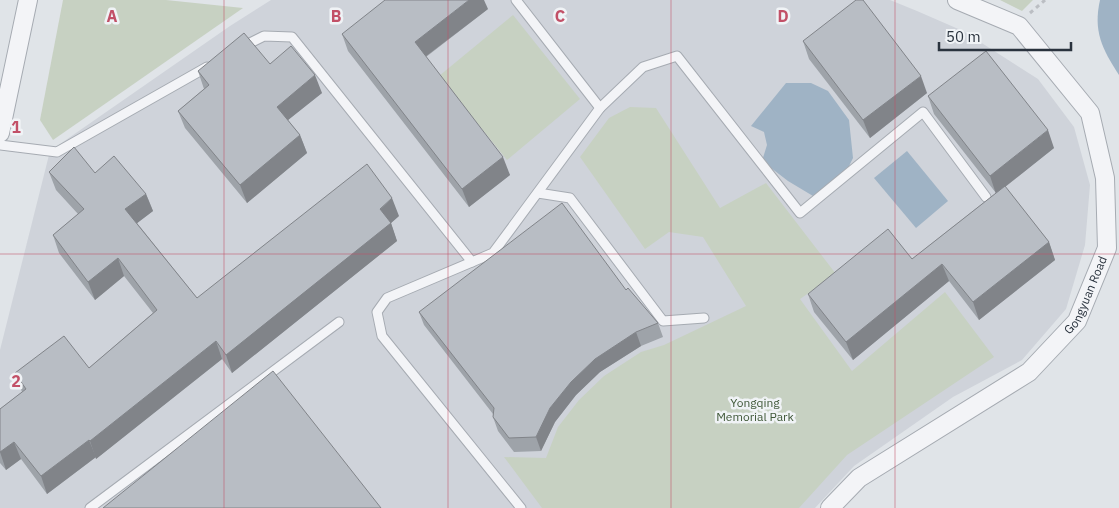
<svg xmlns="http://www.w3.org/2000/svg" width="1119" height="508" viewBox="0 0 1119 508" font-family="'IBM Plex Sans',sans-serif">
<rect width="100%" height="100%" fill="#e0e4e8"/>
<path fill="#cfd3da" d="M 271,0 L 890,0 L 917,11 L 963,31 L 1038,79 L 1074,127 L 1090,185 L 1085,245 L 1066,309 L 1022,360 L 953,397 L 854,466 L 815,508 L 0,508 L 0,350 L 50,151 L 230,26 Z"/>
<g fill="#c7d1c2">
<path d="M 63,0 L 166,0 L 243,8 L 53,140 L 40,120 Z"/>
<path d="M 1000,0 L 1033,0 L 1022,11 Z"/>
<path d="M 513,15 L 580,99 L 507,160 L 439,76 Z"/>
<path d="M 630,107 L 656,108 L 720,208 L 766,183 L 836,274 L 800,299 L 852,371 L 945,292 L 994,357 L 847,455 L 799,508 L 542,508 L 504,457 L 546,458 L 558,427 L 579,400 L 604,376 L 641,352 L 664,345 L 746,306 L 703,237 L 669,232 L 645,249 L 580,157 L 609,118 Z"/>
</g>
<g fill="#9fb3c5">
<path d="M 1100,0 L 1119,0 L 1119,75 C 1102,49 1093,31 1100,0 Z"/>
<path d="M 786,83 L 811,83 L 828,91 L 849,120 L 853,158 L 846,172 L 831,188 L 813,196 L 788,181 L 762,161 L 767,145 L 764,132 L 751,126 Z"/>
<path d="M 907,151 L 948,201 L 916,228 L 874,178 Z"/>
</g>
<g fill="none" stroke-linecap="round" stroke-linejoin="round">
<defs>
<g id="lane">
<path d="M 516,0 L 600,108"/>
<path d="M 242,47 L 264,36 L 292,37 L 472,262"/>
<path d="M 0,145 L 57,152 L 207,67"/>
<path d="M 538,193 L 570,198 L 663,321 L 704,318"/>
<path d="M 90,508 L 339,322"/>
<path d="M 521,508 L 382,336 L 377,312 L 387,298 L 493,253 L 600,108 L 643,67 L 677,56 L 800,213 L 923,112 L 986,197"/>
</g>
<g id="street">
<path d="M 0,133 L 28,0"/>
<path id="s1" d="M 830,508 L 859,478 L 1029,372 L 1077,321 L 1107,248 L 1105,178 L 1090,113 L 1019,26 L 957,0"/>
</g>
</defs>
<use href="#lane" stroke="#a6abb2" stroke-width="11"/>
<use href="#street" stroke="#a6abb2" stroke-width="20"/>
<path stroke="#bbbec3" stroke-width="3" stroke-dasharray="4 4" stroke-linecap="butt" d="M 1030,13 L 1045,0"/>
<use href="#lane" stroke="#f3f4f7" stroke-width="9"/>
<use href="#street" stroke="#f3f4f7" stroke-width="18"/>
</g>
<g fill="#9ea3a9">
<path d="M 488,9 L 426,57 L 510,175 L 469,207 L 348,51 L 342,34 Z"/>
<path d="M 803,41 L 927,93 L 870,138 L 809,59 Z"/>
<path d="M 270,64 L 322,93 L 288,120 L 300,135 L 307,153 L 247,203 L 185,128 L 178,111 L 204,89 L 198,71 Z"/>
<path d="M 928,96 L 1054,148 L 1005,187 L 1049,242 L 1055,260 L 979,320 L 949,281 L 853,360 L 814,312 L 808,294 L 912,259 L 996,193 L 934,114 Z"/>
<path d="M 49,172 L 95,173 L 146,194 L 153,211 L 137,223 L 197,298 L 399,216 L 391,223 L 397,241 L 232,373 L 222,359 L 96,459 L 96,457 L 47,494 L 21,459 L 6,470 L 0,463 L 0,409 L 22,392 L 15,373 L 89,368 L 153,313 L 124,276 L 95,300 L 59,253 L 53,235 L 78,214 L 56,190 Z"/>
<path d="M 626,290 L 658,323 L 663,337 L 641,346 L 600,372 L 576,395 L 555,422 L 541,451 L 514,452 L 498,431 L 493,417 L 493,414 L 424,325 L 419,312 Z"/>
</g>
<g fill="#818489">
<path d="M 469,0 L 484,0 L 488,9 L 421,60 L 415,42 Z"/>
<path d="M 315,75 L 322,93 L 283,124 L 277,107 Z"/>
<path d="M 921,76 L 927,93 L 870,138 L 863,120 Z"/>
<path d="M 1048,130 L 1054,148 L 996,194 L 990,176 Z"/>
<path d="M 300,135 L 307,153 L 247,203 L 240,185 Z"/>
<path d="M 503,157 L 510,175 L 469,207 L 462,189 Z"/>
<path d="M 146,194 L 153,211 L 132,227 L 125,209 Z"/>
<path d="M 392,198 L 399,216 L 391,223 L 397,241 L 232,373 L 226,355 Z"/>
<path d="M 1049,242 L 1055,260 L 979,320 L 973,302 Z"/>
<path d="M 118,258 L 124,276 L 95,300 L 88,282 Z"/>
<path d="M 942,264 L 949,281 L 853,360 L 846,342 Z"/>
<path d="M 636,332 L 641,346 L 600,372 L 576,395 L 555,422 L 541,451 L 536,437 L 550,408 L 571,382 L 595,359 Z"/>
<path d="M 216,341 L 222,359 L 96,459 L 90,441 Z"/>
<path d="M 89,440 L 96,457 L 47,494 L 41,476 Z"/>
<path d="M 14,442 L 21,459 L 6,470 L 0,452 Z"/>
</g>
<g fill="#b8bdc4" stroke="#818489">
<path d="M 385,0 L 469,0 L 415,42 L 503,157 L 462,189 L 342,34 Z"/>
<path d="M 856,0 L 863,0 L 921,76 L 863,120 L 803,41 Z"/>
<path d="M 244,33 L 270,64 L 291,46 L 315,75 L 277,107 L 300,135 L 240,185 L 178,111 L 209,85 L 198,71 Z"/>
<path d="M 986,51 L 1048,130 L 990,176 L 928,96 Z"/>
<path d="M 74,147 L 95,173 L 114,156 L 146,194 L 125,209 L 197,298 L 367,164 L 392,198 L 380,209 L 391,223 L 226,355 L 216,341 L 90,441 L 89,440 L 41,476 L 14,442 L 0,452 L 0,409 L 26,389 L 15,373 L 64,336 L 89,368 L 157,310 L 118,258 L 88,282 L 53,235 L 84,209 L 49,172 Z"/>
<path d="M 1005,186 L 1049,242 L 973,302 L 942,264 L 846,342 L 808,294 L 888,229 L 912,259 Z"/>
<path d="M 562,203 L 626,290 L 628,288 L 658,323 L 636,332 L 595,359 L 571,382 L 550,408 L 536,437 L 509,438 L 493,417 L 494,408 L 419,312 Z"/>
<path d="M 273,371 L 381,508 L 103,508 Z"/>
</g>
<path fill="none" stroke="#c25067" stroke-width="1" stroke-opacity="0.55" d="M 224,0 L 224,508M 448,0 L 448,508M 671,0 L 671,508M 895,0 L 895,508M 0,254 L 1119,254"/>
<g text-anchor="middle" stroke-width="5" stroke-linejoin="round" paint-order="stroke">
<g font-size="12" fill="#2a333e" stroke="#f0f3f6">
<text dy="4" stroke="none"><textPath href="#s1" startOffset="339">Gongyuan Road</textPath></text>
</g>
<g font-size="12" fill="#405939" stroke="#f0f3f6">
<text x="755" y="407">Yongqing<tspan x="755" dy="14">Memorial Park</tspan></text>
</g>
</g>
<g font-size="16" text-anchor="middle" font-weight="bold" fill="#c25067" stroke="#f0f3f6" stroke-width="5" stroke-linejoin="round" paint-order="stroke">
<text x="112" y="22">A</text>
<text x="336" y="22">B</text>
<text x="560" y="22">C</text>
<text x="783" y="22">D</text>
<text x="16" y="133">1</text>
<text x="16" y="387">2</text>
</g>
<path d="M939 42v8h132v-8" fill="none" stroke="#2a333e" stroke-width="2.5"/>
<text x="946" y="42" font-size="15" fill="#2a333e" stroke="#f0f3f6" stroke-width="4" paint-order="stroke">50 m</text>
</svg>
